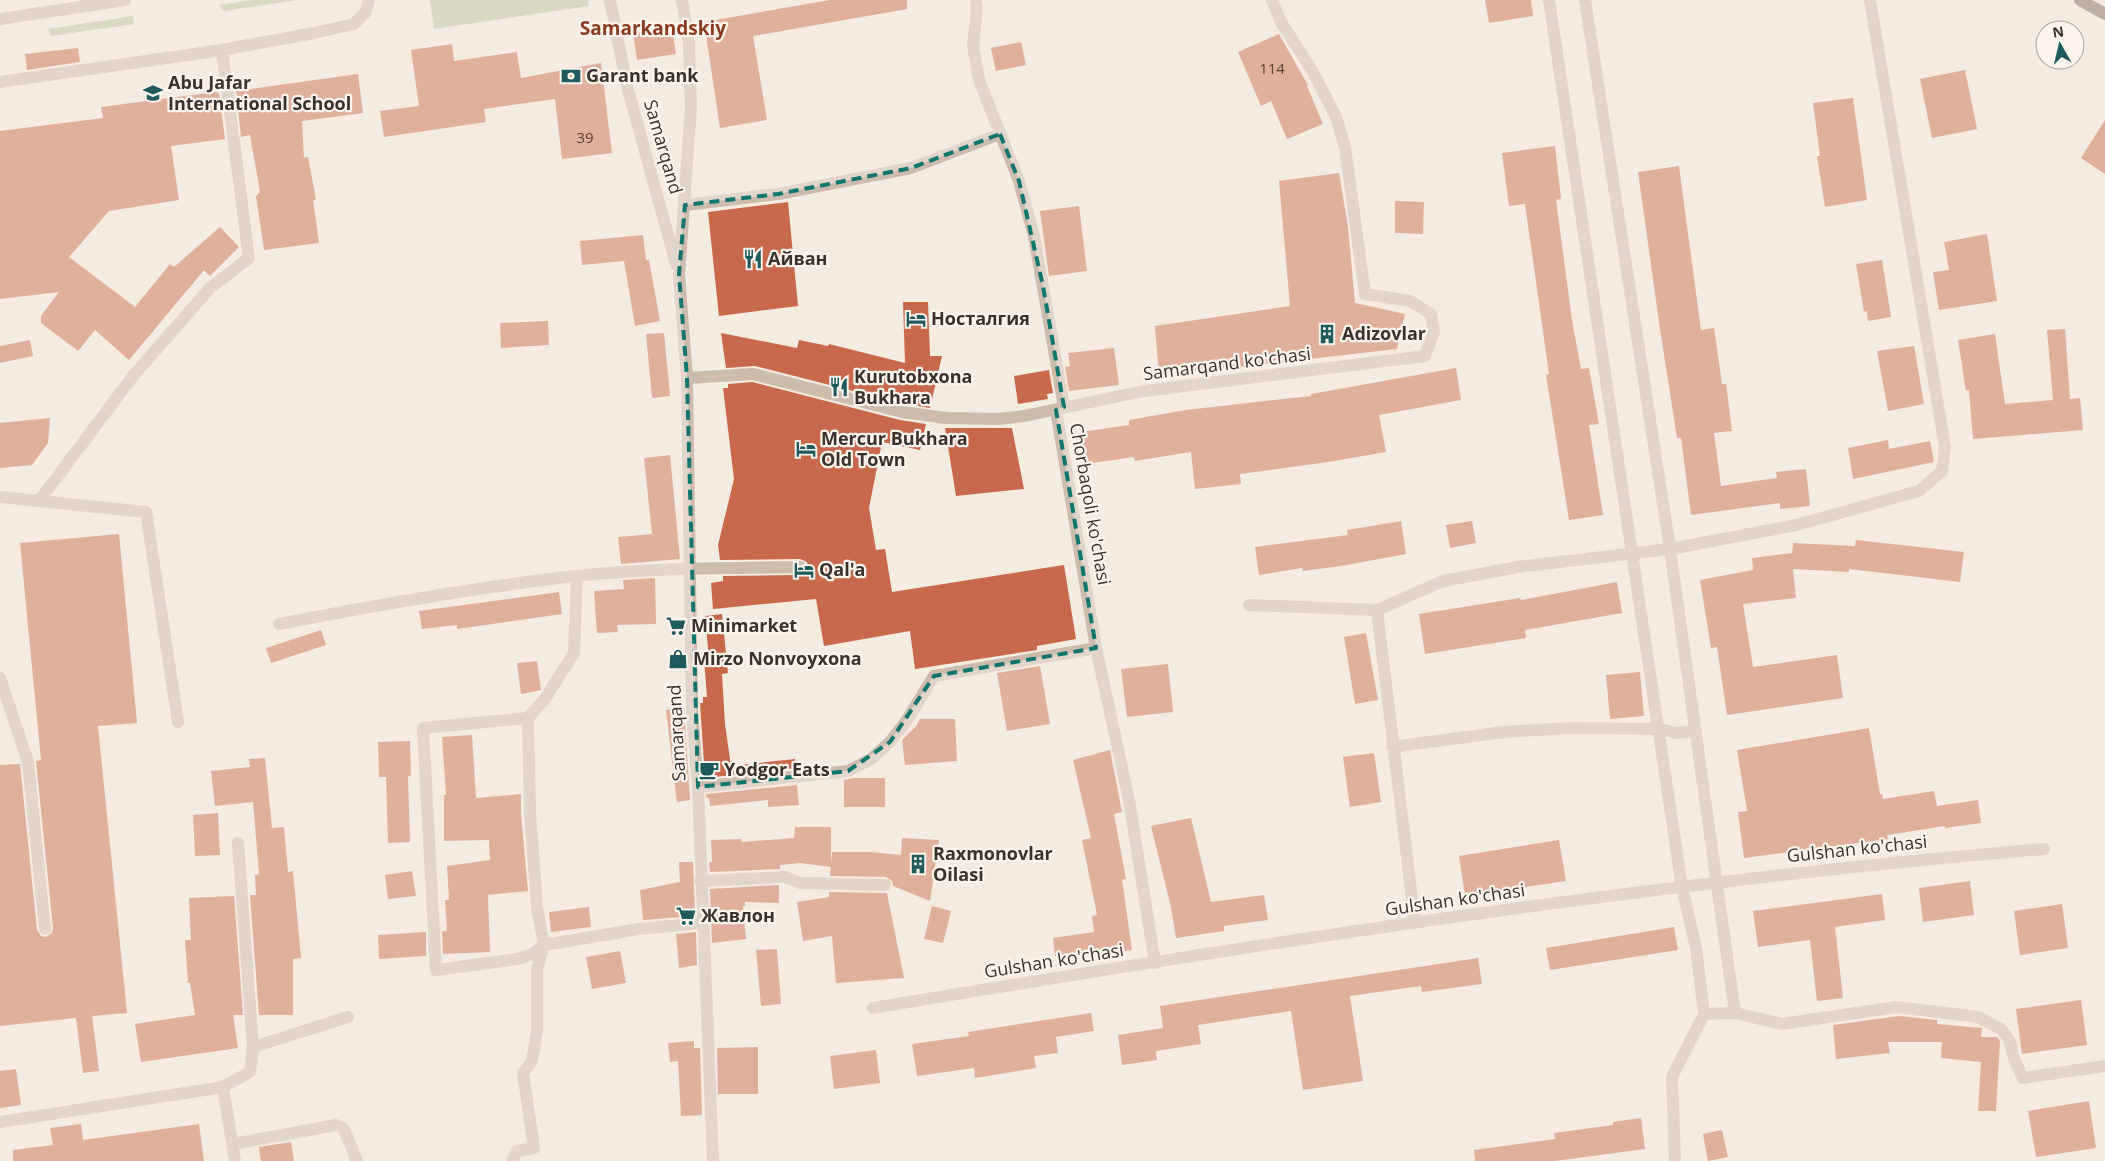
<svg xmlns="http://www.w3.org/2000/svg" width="2105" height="1161" viewBox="0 0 2105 1161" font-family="'Open Sans',sans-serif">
<rect width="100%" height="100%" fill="#f4ebe1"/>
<g fill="#b8c4a0">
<path d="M 252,0 L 297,0 L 224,11 L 219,5 Z"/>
<path d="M 430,0 L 588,0 L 589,6 L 434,29 Z"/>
<path d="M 133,16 L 134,24 L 51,36 L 48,29 Z"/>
</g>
<g fill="#c8694b">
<path d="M 830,0 L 907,0 L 907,9 L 753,36 L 767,120 L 720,128 L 704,22 Z"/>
<path d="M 1485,0 L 1531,0 L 1533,16 L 1489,23 Z"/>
<path d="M 672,28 L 676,54 L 637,60 L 633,33 Z"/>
<path d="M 1279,34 L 1308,85 L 1307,86 L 1323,124 L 1287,139 L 1271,101 L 1261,106 L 1238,52 Z"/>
<path d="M 1021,42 L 1026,65 L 996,71 L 991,48 Z"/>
<path d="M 452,44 L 454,61 L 517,52 L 521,78 L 601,63 L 612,153 L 562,159 L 555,99 L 484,109 L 486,122 L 384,137 L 380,111 L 419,106 L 411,50 Z"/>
<path d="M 78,48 L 80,62 L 27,70 L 25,54 Z"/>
<path d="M 1965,70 L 1977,129 L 1932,138 L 1920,79 Z"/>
<path d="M 358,74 L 363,113 L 302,121 L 304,158 L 308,157 L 316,200 L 313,200 L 319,243 L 264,250 L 256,196 L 260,192 L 250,135 L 241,137 L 236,91 Z"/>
<path d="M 215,92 L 219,93 L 225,139 L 171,146 L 179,200 L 109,211 L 69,257 L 135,307 L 170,264 L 174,267 L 220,227 L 239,247 L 210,276 L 204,270 L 129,360 L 95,330 L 78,351 L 41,323 L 41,316 L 59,292 L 0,299 L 0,131 L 103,118 L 101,107 Z"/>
<path d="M 1853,98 L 1867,200 L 1825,207 L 1817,156 L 1820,156 L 1813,103 Z"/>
<path d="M 2105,120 L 2105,174 L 2081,158 Z"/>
<path d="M 1555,146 L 1561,199 L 1556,200 L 1572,320 L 1581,369 L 1589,368 L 1599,424 L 1589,425 L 1603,515 L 1569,520 L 1546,375 L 1549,374 L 1525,204 L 1509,206 L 1502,153 Z"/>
<path d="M 1679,166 L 1701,330 L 1714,328 L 1722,384 L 1726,384 L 1732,431 L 1714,433 L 1721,486 L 1777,478 L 1776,472 L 1806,469 L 1810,506 L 1780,509 L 1780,503 L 1691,515 L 1681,438 L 1677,438 L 1660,329 L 1638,172 Z"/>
<path d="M 1339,173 L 1348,227 L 1355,303 L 1405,314 L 1397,349 L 1159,376 L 1155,326 L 1290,306 L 1279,181 Z"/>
<path d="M 1395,201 L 1424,202 L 1423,234 L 1395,233 Z"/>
<path d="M 788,202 L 798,306 L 719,316 L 708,212 Z"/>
<path d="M 1079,206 L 1087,271 L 1049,276 L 1040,211 Z"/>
<path d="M 1987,234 L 1997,301 L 1939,310 L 1933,272 L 1949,270 L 1944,242 Z"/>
<path d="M 643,235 L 646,260 L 649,260 L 660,321 L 635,326 L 624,261 L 582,265 L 580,241 Z"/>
<path d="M 1882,260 L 1891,317 L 1868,321 L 1867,311 L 1864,312 L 1856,264 Z"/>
<path d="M 903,302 L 928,302 L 930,356 L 942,356 L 930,408 L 904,404 L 755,366 L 726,368 L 721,333 L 797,348 L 799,340 L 828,346 L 829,344 L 905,363 Z"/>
<path d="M 548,321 L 549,345 L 501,348 L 500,323 Z"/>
<path d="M 2065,329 L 2070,399 L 2080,398 L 2083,430 L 1973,439 L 1969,390 L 1966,391 L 1958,340 L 1995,334 L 2005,404 L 2053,400 L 2047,330 Z"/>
<path d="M 664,333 L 670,396 L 652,398 L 646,334 Z"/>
<path d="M 30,340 L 33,356 L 0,363 L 0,346 Z"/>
<path d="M 1914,346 L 1924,404 L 1888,411 L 1877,351 Z"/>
<path d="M 1114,348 L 1119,385 L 1069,391 L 1065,367 L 1070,366 L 1068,353 Z"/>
<path d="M 1456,368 L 1461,400 L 1379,415 L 1386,452 L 1328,462 L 1240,474 L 1241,484 L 1195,489 L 1191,452 L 1135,461 L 1134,457 L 1086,464 L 1081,432 L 1129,425 L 1129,420 L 1186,410 L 1311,396 L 1311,394 Z"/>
<path d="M 1049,370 L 1053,393 L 1047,394 L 1048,399 L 1018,404 L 1014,376 Z"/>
<path d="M 752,382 L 900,420 L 926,424 L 920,450 L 882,442 L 869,508 L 876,550 L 885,549 L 892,592 L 1064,565 L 1076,639 L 1037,646 L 1037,650 L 915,669 L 910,631 L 824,646 L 816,599 L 713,609 L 711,583 L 723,581 L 723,576 L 800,575 L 805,574 L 808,567 L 807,562 L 800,559 L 720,560 L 718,545 L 734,479 L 723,388 L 728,388 L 728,384 Z"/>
<path d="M 50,418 L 48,443 L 32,465 L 0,468 L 0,423 Z"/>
<path d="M 945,428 L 1012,428 L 1024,489 L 956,496 Z"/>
<path d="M 1888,440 L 1889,449 L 1930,441 L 1934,462 L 1853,479 L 1848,448 Z"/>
<path d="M 670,455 L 680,559 L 621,564 L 618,537 L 652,534 L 644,458 Z"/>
<path d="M 1401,521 L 1406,554 L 1341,566 L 1303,571 L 1302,568 L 1259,575 L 1255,547 L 1348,535 L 1347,530 Z"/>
<path d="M 1472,521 L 1476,543 L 1450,548 L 1446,525 Z"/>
<path d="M 119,534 L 137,723 L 98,726 L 127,1013 L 92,1016 L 99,1071 L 83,1073 L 76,1018 L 0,1026 L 0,765 L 20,764 L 37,930 L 41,936 L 46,937 L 52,933 L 53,928 L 36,761 L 41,760 L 20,543 Z"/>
<path d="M 1856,540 L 1964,552 L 1960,582 L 1849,569 L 1849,572 L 1793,569 L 1796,598 L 1743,604 L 1753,667 L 1837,655 L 1843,698 L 1727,715 L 1717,647 L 1711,648 L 1700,580 L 1753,570 L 1752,558 L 1792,553 L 1793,543 L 1855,546 Z"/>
<path d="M 655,578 L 656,624 L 617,625 L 618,632 L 597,633 L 594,591 L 624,589 L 623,580 Z"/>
<path d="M 1617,582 L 1622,613 L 1525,630 L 1526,638 L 1425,654 L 1419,614 L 1520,598 L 1521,600 Z"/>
<path d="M 559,592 L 562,614 L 457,629 L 457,625 L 422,629 L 419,611 Z"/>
<path d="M 722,614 L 728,673 L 722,674 L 725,724 L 731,766 L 795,759 L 796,768 L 705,778 L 700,703 L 703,703 L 703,697 L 707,697 L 704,659 L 709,659 L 705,616 Z"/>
<path d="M 321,630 L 326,645 L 271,663 L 266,648 Z"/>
<path d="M 1366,633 L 1378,700 L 1355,704 L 1344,637 Z"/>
<path d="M 537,661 L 541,690 L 521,694 L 517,663 Z"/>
<path d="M 1168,664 L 1173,712 L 1127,717 L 1121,669 Z"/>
<path d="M 1040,666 L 1050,724 L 1007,731 L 997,673 Z"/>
<path d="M 1640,672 L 1644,716 L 1610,719 L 1606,675 Z"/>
<path d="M 684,706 L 690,800 L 677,802 L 666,710 Z"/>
<path d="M 920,719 L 955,719 L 957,761 L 905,765 L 902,740 L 916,726 Z"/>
<path d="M 1869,728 L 1880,794 L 1882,794 L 1883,799 L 1934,791 L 1937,806 L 1978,800 L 1981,823 L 1945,828 L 1945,826 L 1887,835 L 1888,839 L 1744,858 L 1738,812 L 1747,811 L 1737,750 Z"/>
<path d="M 472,735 L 476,798 L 521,794 L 521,814 L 528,891 L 488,895 L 490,952 L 443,954 L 442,931 L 447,931 L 445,900 L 449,900 L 447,866 L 490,860 L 489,840 L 444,841 L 444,795 L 446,795 L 442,737 Z"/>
<path d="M 410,741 L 411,776 L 408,776 L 410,842 L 388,843 L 386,777 L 379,777 L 378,742 Z"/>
<path d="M 1110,750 L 1122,812 L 1114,814 L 1126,879 L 1122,880 L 1132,950 L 1097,955 L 1096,950 L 1055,956 L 1053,938 L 1094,932 L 1092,916 L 1097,915 L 1082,840 L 1091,838 L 1073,760 Z"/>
<path d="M 1374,753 L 1381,802 L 1350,807 L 1343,757 Z"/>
<path d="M 265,758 L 272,828 L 284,827 L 288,872 L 293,871 L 301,958 L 293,959 L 293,1015 L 259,1015 L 250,895 L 256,895 L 255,875 L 259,874 L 253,802 L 215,806 L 211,771 L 250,767 L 249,759 Z"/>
<path d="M 853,778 L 885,778 L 885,807 L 844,807 L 844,780 Z"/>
<path d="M 797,785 L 799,805 L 768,807 L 768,800 L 710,806 L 709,798 L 707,798 L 706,794 Z"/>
<path d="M 218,813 L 220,855 L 195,856 L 193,815 Z"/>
<path d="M 1191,818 L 1211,902 L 1264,895 L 1268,920 L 1224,926 L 1224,931 L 1176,938 L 1171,907 L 1151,826 Z"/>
<path d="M 795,827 L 831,827 L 831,867 L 800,863 L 780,865 L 780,869 L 710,872 L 709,862 L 712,862 L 711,840 L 741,839 L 742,842 L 794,838 Z"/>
<path d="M 902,838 L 939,840 L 930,901 L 893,886 L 892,881 L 886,877 L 830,876 L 832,852 L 870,852 L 901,855 Z"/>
<path d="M 1559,840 L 1566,881 L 1465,896 L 1459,856 Z"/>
<path d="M 679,862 L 693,862 L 695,916 L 643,920 L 640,890 L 680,882 Z"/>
<path d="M 412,871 L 416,896 L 388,899 L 385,875 Z"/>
<path d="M 1970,881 L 1974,915 L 1923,922 L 1919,888 Z"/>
<path d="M 779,885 L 779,903 L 745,902 L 745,906 L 743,906 L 746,939 L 712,943 L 710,889 Z"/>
<path d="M 829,892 L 887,893 L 904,978 L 836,983 L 832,936 L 803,941 L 797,902 L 829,897 Z"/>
<path d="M 1882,894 L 1885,920 L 1835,927 L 1843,998 L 1817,1001 L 1810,940 L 1758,947 L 1753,911 Z"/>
<path d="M 234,896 L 243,1015 L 233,1015 L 238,1048 L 141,1062 L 135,1024 L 195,1015 L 190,983 L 188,983 L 185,940 L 191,940 L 189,898 Z"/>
<path d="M 2062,904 L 2068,948 L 2020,955 L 2014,911 Z"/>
<path d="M 932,906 L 951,911 L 943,943 L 924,939 Z"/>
<path d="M 589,907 L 591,927 L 551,932 L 549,912 Z"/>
<path d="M 1674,927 L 1678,950 L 1550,970 L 1546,948 Z"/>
<path d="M 426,932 L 426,956 L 379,959 L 378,935 Z"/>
<path d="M 696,932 L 697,965 L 679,968 L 676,934 Z"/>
<path d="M 777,949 L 781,1004 L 761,1006 L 756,950 Z"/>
<path d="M 620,951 L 626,983 L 592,989 L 586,957 Z"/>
<path d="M 1478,958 L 1482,984 L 1422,992 L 1421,986 L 1350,996 L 1363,1081 L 1303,1090 L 1291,1011 L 1198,1025 L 1201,1044 L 1156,1051 L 1157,1060 L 1122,1065 L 1118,1035 L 1163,1028 L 1160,1006 Z"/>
<path d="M 2081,1000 L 2087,1045 L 2022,1054 L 2016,1009 Z"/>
<path d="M 1091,1013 L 1094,1031 L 1056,1037 L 1058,1053 L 1034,1056 L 1036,1068 L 975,1078 L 974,1068 L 917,1076 L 912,1044 L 969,1036 L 968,1032 Z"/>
<path d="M 1899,1016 L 1937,1020 L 1937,1024 L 1982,1028 L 1981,1037 L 1997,1037 L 2000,1041 L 1996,1111 L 1978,1111 L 1981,1062 L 1941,1058 L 1942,1042 L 1888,1042 L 1890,1053 L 1836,1059 L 1833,1025 Z"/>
<path d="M 694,1041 L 694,1048 L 700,1048 L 702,1115 L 681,1116 L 678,1061 L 670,1062 L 668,1043 Z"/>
<path d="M 758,1047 L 758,1094 L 718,1094 L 717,1048 Z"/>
<path d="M 876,1050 L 880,1083 L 834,1089 L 830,1056 Z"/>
<path d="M 16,1069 L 21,1105 L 0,1108 L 0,1071 Z"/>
<path d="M 2089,1101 L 2096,1148 L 2036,1157 L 2028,1111 Z"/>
<path d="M 1641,1118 L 1645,1149 L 1555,1161 L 1475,1161 L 1474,1150 L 1555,1139 L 1554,1133 L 1613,1125 L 1613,1122 Z"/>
<path d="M 81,1124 L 83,1140 L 199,1124 L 204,1161 L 13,1161 L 13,1150 L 53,1145 L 50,1128 Z"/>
<path d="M 1722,1130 L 1728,1157 L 1708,1161 L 1703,1134 Z"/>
<path d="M 291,1142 L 294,1161 L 261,1161 L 259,1147 Z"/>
</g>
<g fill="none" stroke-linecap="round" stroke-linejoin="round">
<g stroke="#cdbbac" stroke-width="12">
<path d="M 610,0 L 627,86 L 676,264"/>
<path d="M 682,0 L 689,43 L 691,107 L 679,274 L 687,378 L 692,711 L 698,787 L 713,1161"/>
<path d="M 976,0 L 977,8 L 973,46 L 979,80 L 1019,181 L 1034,236 L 1064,407"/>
<path d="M 1549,0 L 1682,887 L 1696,948 L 1704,1014 L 1672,1077 L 1675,1161"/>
<path d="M 1585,0 L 1670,549 L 1735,1013"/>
<path d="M 0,19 L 125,0"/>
<path d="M 0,82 L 222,50 L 314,33 L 354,24 L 365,13 L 369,0"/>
<path d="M 685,205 L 778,194 L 911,168 L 1000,134"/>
<path d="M 687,378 L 753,374 L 902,412 L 946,418 L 998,419 L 1024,416 L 1144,391 L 1425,356 L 1434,332 L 1431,314 L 1410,301 L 1365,294 L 1345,147 L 1336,117 L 1313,72 L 1281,22 L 1272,0"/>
<path d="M 1056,410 L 1096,648 L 1129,800 L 1155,963"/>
<path d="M 0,497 L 146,512 L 178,722"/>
<path d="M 39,501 L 133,376 L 210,288 L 249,258 L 222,50"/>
<path d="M 1249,605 L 1377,610 L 1443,581 L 1518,567 L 1670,549 L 1796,525 L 1919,491 L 1942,471 L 1945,447 L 1870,0"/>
<path d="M 1377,610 L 1415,923"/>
<path d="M 279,624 C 377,605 476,587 576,576 C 650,568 725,568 800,567"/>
<path d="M 0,678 L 28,762 L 45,929"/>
<path d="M 528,718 L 423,728 L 436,970 L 518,959 L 532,954 L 544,945 L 639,929 L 702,923"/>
<path d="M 1392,747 L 1503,732 L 1571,728 L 1659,729 L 1677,733 L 1695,731"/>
<path d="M 698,787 L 848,771 L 871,759 L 890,742 L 907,720 L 934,676 L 1096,648"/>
<path d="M 700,881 L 785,877 L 800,883 L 885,885"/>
<path d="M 873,1008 C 1261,943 1652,882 2044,849"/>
<path d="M 1704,1014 L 1735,1013 L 1782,1024 L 1896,1007 L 1978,1017 L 2001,1029 L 2010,1041 L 2014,1059 L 2023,1078 L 2105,1066"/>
<path d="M 253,1047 L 348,1017"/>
<path d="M 223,1087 L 235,1161"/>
<path d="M 0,1122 L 223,1087 L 250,1072 L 253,1047 L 238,843"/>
<path d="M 233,1144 L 336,1125 L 344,1129 L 357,1161"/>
<path d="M 512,1161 L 517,1151 L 534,1148 L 523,1073 L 532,1061 L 537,1031 L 537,970 L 544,945 L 537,907 L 530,812 L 528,718 L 544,700 L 574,653 L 577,576"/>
</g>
<path stroke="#7d675c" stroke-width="12" d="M 2080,0 L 2105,14"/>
</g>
<path d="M0 0H2105V1161H0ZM 1000,134 L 1019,181 L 1043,286 L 1064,407 L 1056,410 L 1096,648 L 934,676 L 890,742 L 848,771 L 698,787 L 687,378 L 679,274 L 685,205 L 778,194 L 911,168 Z" fill="#f4ebe1" fill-opacity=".55" fill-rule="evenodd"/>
<path fill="none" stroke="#0f766e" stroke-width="4" stroke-dasharray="10 6" stroke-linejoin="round" d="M 1000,134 L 1019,181 L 1043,286 L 1064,407 L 1056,410 L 1096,648 L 934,676 L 890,742 L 848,771 L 698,787 L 687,378 L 679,274 L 685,205 L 778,194 L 911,168 Z"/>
<defs>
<symbol id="bank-bare" viewBox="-9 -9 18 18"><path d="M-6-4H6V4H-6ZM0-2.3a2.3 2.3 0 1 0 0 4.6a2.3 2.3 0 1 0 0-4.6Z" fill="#1f5a5e" stroke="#fbf5ee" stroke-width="2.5" paint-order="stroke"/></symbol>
<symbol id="school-bare" viewBox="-9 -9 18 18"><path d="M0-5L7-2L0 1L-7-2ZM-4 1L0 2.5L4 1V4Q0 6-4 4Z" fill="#1f5a5e" stroke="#fbf5ee" stroke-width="2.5" paint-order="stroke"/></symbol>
<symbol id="restaurant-bare" viewBox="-9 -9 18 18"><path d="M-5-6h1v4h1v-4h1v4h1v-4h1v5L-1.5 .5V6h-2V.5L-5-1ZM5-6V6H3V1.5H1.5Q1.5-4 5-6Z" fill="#1f5a5e" stroke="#fbf5ee" stroke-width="2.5" paint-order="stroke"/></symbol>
<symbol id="hotel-bare" viewBox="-9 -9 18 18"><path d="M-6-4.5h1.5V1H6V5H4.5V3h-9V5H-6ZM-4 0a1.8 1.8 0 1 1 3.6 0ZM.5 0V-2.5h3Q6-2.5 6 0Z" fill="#1f5a5e" stroke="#fbf5ee" stroke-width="2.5" paint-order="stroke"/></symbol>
<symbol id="building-bare" viewBox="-9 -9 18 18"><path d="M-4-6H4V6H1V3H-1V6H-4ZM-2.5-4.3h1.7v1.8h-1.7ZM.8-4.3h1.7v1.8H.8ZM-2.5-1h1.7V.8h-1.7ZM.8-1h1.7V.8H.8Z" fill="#1f5a5e" stroke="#fbf5ee" stroke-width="2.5" paint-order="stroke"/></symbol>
<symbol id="supermarket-bare" viewBox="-9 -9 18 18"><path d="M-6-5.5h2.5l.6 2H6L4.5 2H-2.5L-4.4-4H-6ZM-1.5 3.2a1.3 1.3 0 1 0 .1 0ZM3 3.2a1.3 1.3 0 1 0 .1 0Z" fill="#1f5a5e" stroke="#fbf5ee" stroke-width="2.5" paint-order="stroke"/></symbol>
<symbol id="shop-bare" viewBox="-9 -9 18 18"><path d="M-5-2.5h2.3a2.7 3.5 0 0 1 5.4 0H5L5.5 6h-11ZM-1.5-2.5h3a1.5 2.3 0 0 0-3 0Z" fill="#1f5a5e" stroke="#fbf5ee" stroke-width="2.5" paint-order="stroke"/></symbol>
<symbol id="cafe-bare" viewBox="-9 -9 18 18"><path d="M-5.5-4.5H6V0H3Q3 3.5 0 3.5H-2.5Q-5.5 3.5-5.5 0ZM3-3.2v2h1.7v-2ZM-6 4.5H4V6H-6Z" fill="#1f5a5e" stroke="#fbf5ee" stroke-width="2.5" paint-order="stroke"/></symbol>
</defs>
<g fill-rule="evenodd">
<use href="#bank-bare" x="557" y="62" width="28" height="28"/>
<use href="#school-bare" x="139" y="79" width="28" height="28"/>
<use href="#restaurant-bare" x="739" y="245" width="28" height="28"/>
<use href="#hotel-bare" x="902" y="305" width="28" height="28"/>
<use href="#building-bare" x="1313" y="320" width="28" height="28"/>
<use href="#restaurant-bare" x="825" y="373" width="28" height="28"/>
<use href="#hotel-bare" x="792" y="435" width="28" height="28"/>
<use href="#hotel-bare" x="790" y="556" width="28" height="28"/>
<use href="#supermarket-bare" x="662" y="612" width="28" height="28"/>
<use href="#shop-bare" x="664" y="645" width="28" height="28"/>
<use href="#cafe-bare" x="695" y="756" width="28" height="28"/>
<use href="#building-bare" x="904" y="850" width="28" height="28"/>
<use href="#supermarket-bare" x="672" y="902" width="28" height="28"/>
</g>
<g text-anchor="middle" stroke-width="4.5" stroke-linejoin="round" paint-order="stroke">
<g font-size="15" fill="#5e3e33">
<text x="1272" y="74">114</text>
<text x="585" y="143">39</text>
</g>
<g font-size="18" font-weight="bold" fill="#3b302b" stroke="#fbf5ee" text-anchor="start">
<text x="586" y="82">Garant bank</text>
<text x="168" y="89">Abu Jafar<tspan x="168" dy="21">International School</tspan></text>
<text x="768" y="265">Айван</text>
<text x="931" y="325">Носталгия</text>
<text x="1342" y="340">Adizovlar</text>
<text x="854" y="383">Kurutobxona<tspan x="854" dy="21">Bukhara</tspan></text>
<text x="821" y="445">Mercur Bukhara<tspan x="821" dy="21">Old Town</tspan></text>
<text x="819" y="576">Qal'a</text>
<text x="691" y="632">Minimarket</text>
<text x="693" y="665">Mirzo Nonvoyxona</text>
<text x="724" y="776">Yodgor Eats</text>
<text x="933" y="860">Raxmonovlar<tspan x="933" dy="21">Oilasi</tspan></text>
<text x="701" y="922">Жавлон</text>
</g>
<g font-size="18" fill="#3b302b" stroke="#fbf5ee">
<text transform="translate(663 147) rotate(74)" y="6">Samarqand</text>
<text transform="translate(1227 364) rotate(-7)" y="6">Samarqand ko'chasi</text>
<text transform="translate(1090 504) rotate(80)" y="6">Chorbaqoli ko'chasi</text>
<text transform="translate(677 733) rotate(-93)" y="6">Samarqand</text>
<text transform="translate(1857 849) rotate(-6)" y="6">Gulshan ko'chasi</text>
<text transform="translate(1455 900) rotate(-8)" y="6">Gulshan ko'chasi</text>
<text transform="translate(1054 961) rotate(-9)" y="6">Gulshan ko'chasi</text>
</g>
<g font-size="19" font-weight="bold" fill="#8c3b22" stroke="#fbf5ee">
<text x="653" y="35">Samarkandskiy</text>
</g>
</g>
<g transform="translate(2060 45) rotate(352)"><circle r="24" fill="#fbf5ee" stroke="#aea6a0"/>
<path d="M0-4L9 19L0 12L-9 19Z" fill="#1f5a5e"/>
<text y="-8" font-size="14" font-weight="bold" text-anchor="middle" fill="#3b302b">N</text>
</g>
</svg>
